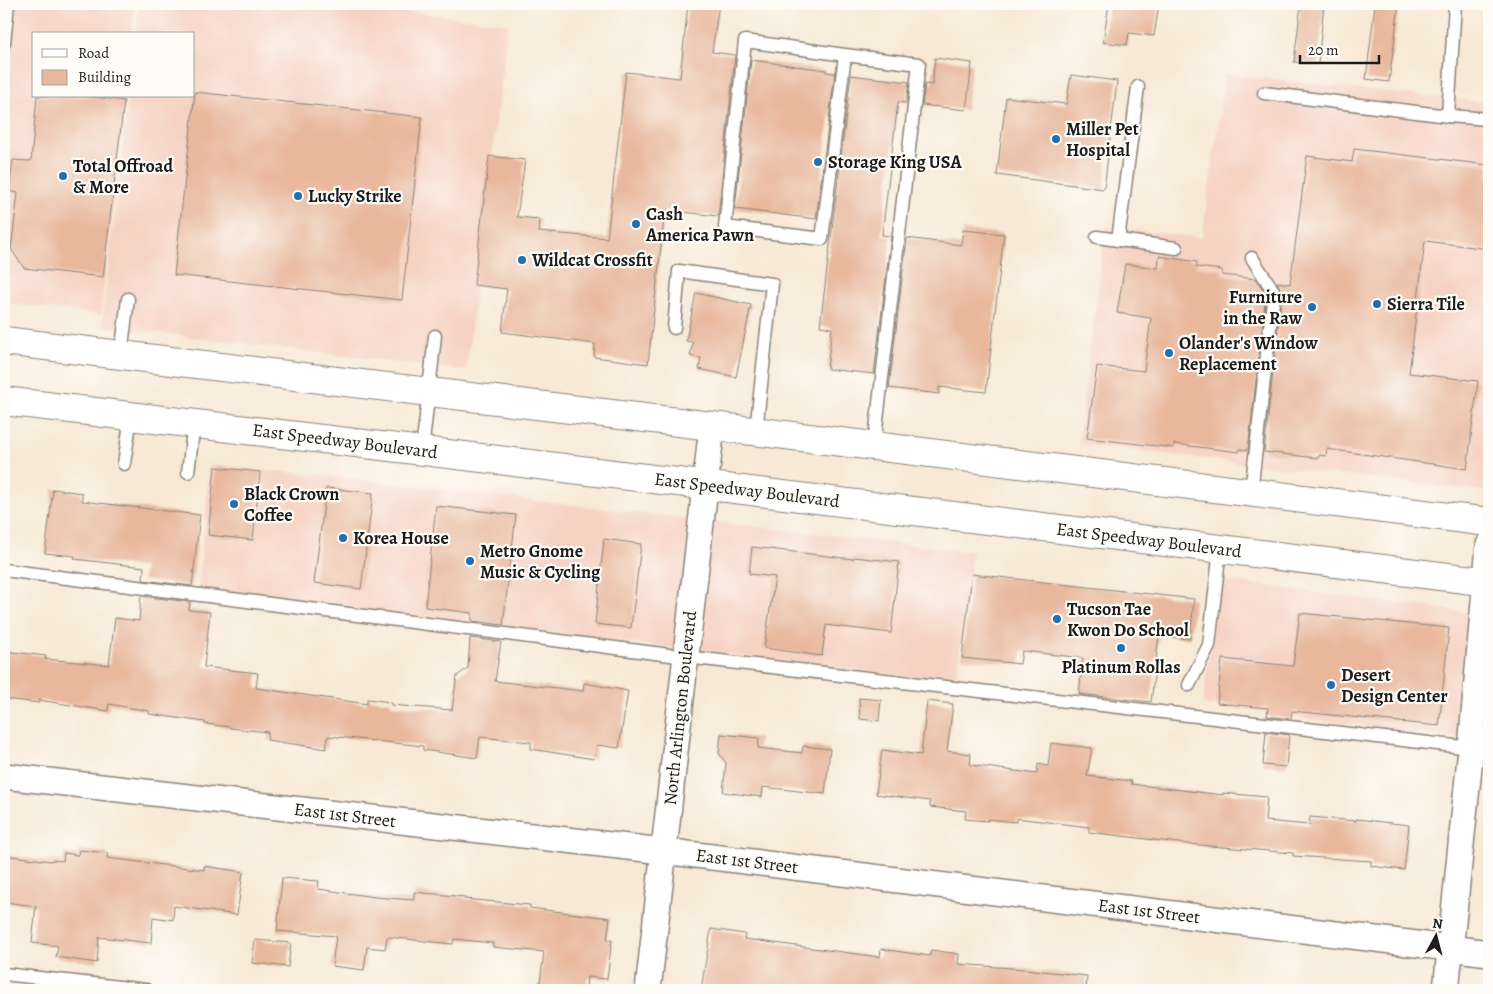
<svg xmlns="http://www.w3.org/2000/svg" width="1493" height="994" viewBox="0 0 1493 994" font-family="Alegreya,serif">
<rect width="100%" height="100%" fill="#fdfcf7"/>
<filter id="ink" filterUnits="userSpaceOnUse"><feTurbulence type="fractalNoise" baseFrequency=".02" numOctaves="2"/><feDisplacementMap in="SourceGraphic" scale="10" xChannelSelector="R" yChannelSelector="G"/><feConvolveMatrix kernelMatrix="1 2 1 2 8 2 1 2 1" color-interpolation-filters="sRGB"/></filter>
<filter id="wash" filterUnits="userSpaceOnUse"><feTurbulence type="fractalNoise" baseFrequency=".0096" numOctaves="4" result="noise"/><feDisplacementMap in="SourceGraphic" scale="20" xChannelSelector="R" yChannelSelector="G"/><feGaussianBlur stdDeviation="1.12" result="paint"/><feColorMatrix in="noise" values="0 0 0 0 0 0 0 0 0 0 0 0 0 0 0 0 0 1.4 0 .05"/><feComposite in="paint" operator="in"/></filter>
<g filter="url(#wash)">
<rect width="100%" height="100%" fill="#f7e9d5"/>
<g fill="#f6d2c3">
<path d="M 4,4 L 136,4 L 132,34 L 34,34 L 34,96 L 126,96 L 101,315 L 4,303 Z"/>
<path d="M 139,4 L 357,4 L 358,5 L 508,24 L 466,371 L 102,326 L 128,96 L 194,96 L 194,34 L 135,34 Z"/>
<path d="M 1225,74 L 1489,103 L 1489,492 L 1078,444 L 1106,227 L 1202,238 Z"/>
<path d="M 210,465 L 327,476 L 972,552 L 956,682 L 198,590 Z"/>
<path d="M 1218,580 L 1489,615 L 1489,743 L 1203,704 Z"/>
</g>
<g id="blocks">
<g fill="#e8b79c">
<path d="M 688,4 L 719,4 L 712,52 L 735,55 L 718,216 L 665,210 L 648,364 L 594,357 L 595,344 L 502,332 L 507,289 L 474,285 L 489,156 L 525,160 L 517,217 L 540,219 L 539,232 L 607,238 L 626,72 L 680,78 Z"/>
<path d="M 1109,4 L 1159,4 L 1154,36 L 1129,33 L 1127,45 L 1103,42 Z"/>
<path d="M 1301,4 L 1324,4 L 1318,64 L 1294,62 Z"/>
<path d="M 1375,4 L 1399,4 L 1389,82 L 1366,79 Z"/>
<path d="M 935,58 L 972,63 L 966,110 L 922,105 L 925,84 L 932,85 Z"/>
<path d="M 751,60 L 826,70 L 826,72 L 835,73 L 816,219 L 735,209 Z"/>
<path d="M 851,75 L 909,82 L 906,103 L 898,102 L 882,235 L 891,236 L 874,374 L 827,369 L 832,328 L 820,326 Z"/>
<path d="M 1071,75 L 1117,81 L 1104,189 L 997,175 L 1006,97 L 1066,104 Z"/>
<path d="M 195,92 L 422,117 L 402,300 L 174,275 Z"/>
<path d="M 37,96 L 87,96 L 124,101 L 103,277 L 24,268 L 11,249 L 18,193 L 9,191 L 13,160 L 31,161 Z"/>
<path d="M 1354,149 L 1489,165 L 1489,249 L 1425,241 L 1409,373 L 1478,381 L 1467,469 L 1327,449 L 1326,456 L 1320,455 L 1318,458 L 1264,452 L 1282,293 L 1277,282 L 1290,284 L 1307,156 L 1352,162 Z"/>
<path d="M 963,230 L 1004,234 L 986,392 L 939,387 L 939,394 L 889,388 L 907,238 L 961,245 Z"/>
<path d="M 1159,256 L 1197,262 L 1196,267 L 1222,270 L 1222,275 L 1256,279 L 1266,294 L 1248,450 L 1240,449 L 1239,452 L 1174,444 L 1174,448 L 1087,438 L 1097,366 L 1144,371 L 1151,318 L 1117,313 L 1125,264 L 1158,268 Z"/>
<path d="M 696,293 L 751,305 L 736,377 L 699,369 L 701,358 L 690,356 L 693,342 L 686,341 Z"/>
<path d="M 215,467 L 260,472 L 253,540 L 208,535 Z"/>
<path d="M 326,488 L 373,493 L 361,589 L 314,583 Z"/>
<path d="M 53,489 L 82,493 L 82,501 L 200,515 L 192,586 L 143,580 L 144,567 L 74,559 L 75,556 L 45,553 Z"/>
<path d="M 436,506 L 516,515 L 503,625 L 472,621 L 472,613 L 425,607 Z"/>
<path d="M 604,539 L 641,544 L 631,628 L 595,624 Z"/>
<path d="M 752,547 L 853,559 L 854,557 L 899,562 L 891,633 L 826,625 L 822,656 L 764,648 L 775,577 L 749,574 Z"/>
<path d="M 972,574 L 1194,599 L 1190,639 L 1159,635 L 1151,702 L 1079,694 L 1083,658 L 1022,651 L 1020,664 L 962,658 Z"/>
<path d="M 141,596 L 190,602 L 189,610 L 210,612 L 204,667 L 258,673 L 256,688 L 367,704 L 367,699 L 391,702 L 391,705 L 452,710 L 457,676 L 468,668 L 470,638 L 501,642 L 495,681 L 583,691 L 584,683 L 628,691 L 619,748 L 597,745 L 594,759 L 531,749 L 531,742 L 480,737 L 477,758 L 423,750 L 423,746 L 328,736 L 326,749 L 267,740 L 268,732 L 230,728 L 230,727 L 205,724 L 205,722 L 149,714 L 149,711 L 109,704 L 108,711 L 39,700 L 39,703 L 4,699 L 4,651 L 46,656 L 45,659 L 109,665 L 115,618 L 139,621 Z"/>
<path d="M 1300,613 L 1449,628 L 1439,726 L 1292,711 L 1291,719 L 1267,716 L 1268,708 L 1217,703 L 1222,659 L 1293,666 Z"/>
<path d="M 859,698 L 881,700 L 879,721 L 860,719 Z"/>
<path d="M 927,701 L 953,704 L 947,751 L 971,754 L 970,765 L 1037,774 L 1038,764 L 1048,766 L 1051,743 L 1092,748 L 1087,776 L 1132,781 L 1131,784 L 1223,795 L 1223,793 L 1267,797 L 1265,821 L 1309,825 L 1310,817 L 1356,821 L 1356,819 L 1409,825 L 1404,870 L 1371,866 L 1371,861 L 1293,856 L 1293,853 L 1187,844 L 1089,832 L 1089,827 L 1016,818 L 1016,822 L 988,819 L 988,821 L 965,819 L 966,811 L 930,807 L 930,801 L 876,794 L 882,750 L 921,755 Z"/>
<path d="M 1266,732 L 1289,735 L 1286,767 L 1263,765 Z"/>
<path d="M 721,734 L 759,738 L 758,748 L 802,753 L 803,746 L 830,749 L 825,794 L 763,787 L 762,797 L 723,792 L 726,763 L 719,753 Z"/>
<path d="M 79,850 L 108,853 L 107,858 L 204,870 L 204,866 L 243,872 L 237,915 L 174,906 L 173,920 L 153,917 L 151,943 L 99,937 L 97,963 L 56,957 L 58,946 L 32,943 L 36,906 L 4,902 L 4,855 L 51,861 L 52,860 L 63,861 L 64,853 L 78,855 Z"/>
<path d="M 282,878 L 319,881 L 318,889 L 375,897 L 414,900 L 414,892 L 465,897 L 464,899 L 530,905 L 530,908 L 610,918 L 607,940 L 612,940 L 607,979 L 587,977 L 586,990 L 539,990 L 544,952 L 493,947 L 493,943 L 454,939 L 453,944 L 387,937 L 385,949 L 367,947 L 364,970 L 332,966 L 336,936 L 277,931 Z"/>
<path d="M 711,929 L 745,934 L 744,939 L 880,957 L 881,949 L 930,956 L 931,950 L 959,954 L 958,964 L 1025,969 L 1087,976 L 1086,990 L 701,990 Z"/>
<path d="M 255,940 L 291,943 L 288,967 L 252,963 Z"/>
</g>
</g>
</g>
<g filter="url(#ink)">
<use href="#blocks" fill-opacity="0" stroke="#8a8278" stroke-width="1"/>
<g fill="none" stroke-linecap="round" stroke-linejoin="round">
<defs>
<g id="lane">
<path d="M 1455,4 L 1448,116 L 1489,119"/>
<path d="M 4,43 L 8,4"/>
<path d="M 845,55 L 745,41 L 725,227 L 822,239 L 845,55 L 919,64 L 874,446"/>
<path d="M 1264,93 L 1448,116"/>
<path d="M 1097,237 L 1176,248"/>
<path d="M 1118,240 L 1138,87"/>
<path d="M 674,328 L 679,271 L 772,284 L 756,431"/>
<path d="M 121,354 L 128,299"/>
<path d="M 422,451 L 435,336"/>
<path d="M 124,464 L 131,416"/>
<path d="M 188,472 L 194,423"/>
<path d="M 1251,492 L 1274,292 L 1252,258"/>
<path d="M 4,570 L 686,657 L 1489,750"/>
<path d="M 1189,685 L 1209,645 L 1220,549"/>
<path d="M 4,974 L 146,990"/>
</g>
<g id="street">
<path d="M 4,776 L 663,851 L 1489,953"/>
<path d="M 648,990 L 712,426"/>
<path d="M 1446,990 L 1471,748 L 1489,545"/>
</g>
<g id="primary">
<path d="M 4,341 L 712,426 L 1489,522"/>
<path d="M 4,401 L 556,467 L 1489,582"/>
</g>
</defs>
<use href="#lane" stroke="#8a8278" stroke-width="15"/>
<use href="#street" stroke="#8a8278" stroke-width="28"/>
<use href="#primary" stroke="#8a8278" stroke-width="30"/>
<use href="#lane" stroke="#fff" stroke-width="12"/>
<use href="#street" stroke="#fff" stroke-width="25"/>
<use href="#primary" stroke="#fff" stroke-width="28"/>
</g>
</g>
<g fill="#1f6fb2" stroke="#fdfcf7" stroke-width="2">
<circle cx="1056" cy="139" r="5"/>
<circle cx="818" cy="162" r="5"/>
<circle cx="63" cy="176" r="5"/>
<circle cx="298" cy="196" r="5"/>
<circle cx="636" cy="224" r="5"/>
<circle cx="522" cy="260" r="5"/>
<circle cx="1377" cy="304" r="5"/>
<circle cx="1312" cy="307" r="5"/>
<circle cx="1169" cy="353" r="5"/>
<circle cx="234" cy="504" r="5"/>
<circle cx="343" cy="538" r="5"/>
<circle cx="470" cy="561" r="5"/>
<circle cx="1057" cy="619" r="5"/>
<circle cx="1121" cy="648" r="5"/>
<circle cx="1331" cy="685" r="5"/>
</g>
<g text-anchor="middle" stroke-width="4.5" stroke-linejoin="round" paint-order="stroke">
<g font-size="18" font-weight="bold" fill="#1c1c1c" stroke="#fdfcf7" text-anchor="start">
<text x="1066" y="135">Miller Pet<tspan x="1066" dy="21">Hospital</tspan></text>
<text x="828" y="168">Storage King USA</text>
<text x="73" y="172">Total Offroad<tspan x="73" dy="21">&amp; More</tspan></text>
<text x="308" y="202">Lucky Strike</text>
<text x="646" y="220">Cash<tspan x="646" dy="21">America Pawn</tspan></text>
<text x="532" y="266">Wildcat Crossfit</text>
<text x="1302" y="303" text-anchor="end">Furniture<tspan x="1302" dy="21">in the Raw</tspan></text>
<text x="1387" y="310">Sierra Tile</text>
<text x="1179" y="349">Olander's Window<tspan x="1179" dy="21">Replacement</tspan></text>
<text x="244" y="500">Black Crown<tspan x="244" dy="21">Coffee</tspan></text>
<text x="353" y="544">Korea House</text>
<text x="480" y="557">Metro Gnome<tspan x="480" dy="21">Music &amp; Cycling</tspan></text>
<text x="1067" y="615">Tucson Tae<tspan x="1067" dy="21">Kwon Do School</tspan></text>
<text x="1121" y="673" text-anchor="middle">Platinum Rollas</text>
<text x="1341" y="681">Desert<tspan x="1341" dy="21">Design Center</tspan></text>
</g>
<g font-size="18" fill="#1c1c1c" stroke="#fdfcf7">
<text transform="translate(345 441) rotate(7)" y="6">East Speedway Boulevard</text>
<text transform="translate(747 490) rotate(7)" y="6">East Speedway Boulevard</text>
<text transform="translate(1149 540) rotate(7)" y="6">East Speedway Boulevard</text>
<text transform="translate(680 708) rotate(-84)" y="6">North Arlington Boulevard</text>
<text transform="translate(345 815) rotate(7)" y="6">East 1st Street</text>
<text transform="translate(747 861) rotate(7)" y="6">East 1st Street</text>
<text transform="translate(1149 911) rotate(7)" y="6">East 1st Street</text>
</g>
</g>
<rect width="1493" height="994" fill="none" stroke="#fdfcf7" stroke-width="20"/>
<rect x="32" y="32" width="162" height="65" fill="#fdfcf7" stroke="#a3a29f"/>
<rect x="42" y="49" width="25" height="8" fill="#ffffff" stroke="#a3a29f"/>
<text x="78" y="58" font-size="15" fill="#1c1c1c">Road</text>
<rect x="42" y="70" width="25" height="15" fill="#e8b79c" stroke="#a3a29f"/>
<text x="78" y="82" font-size="15" fill="#1c1c1c">Building</text>
<g transform="translate(1436 936) rotate(7)" stroke="#fdfcf7" stroke-width="4" paint-order="stroke">
<path d="M0-4L9 19L0 12L-9 19Z" fill="#1c1c1c"/>
<text y="-8" font-size="14" font-weight="bold" text-anchor="middle" fill="#1c1c1c">N</text>
</g>
<path d="M1300 55v8h79v-8" fill="none" stroke="#1c1c1c" stroke-width="2.5"/>
<text x="1308" y="55" font-size="15" fill="#1c1c1c" stroke="#fdfcf7" stroke-width="4" paint-order="stroke">20 m</text>
</svg>
